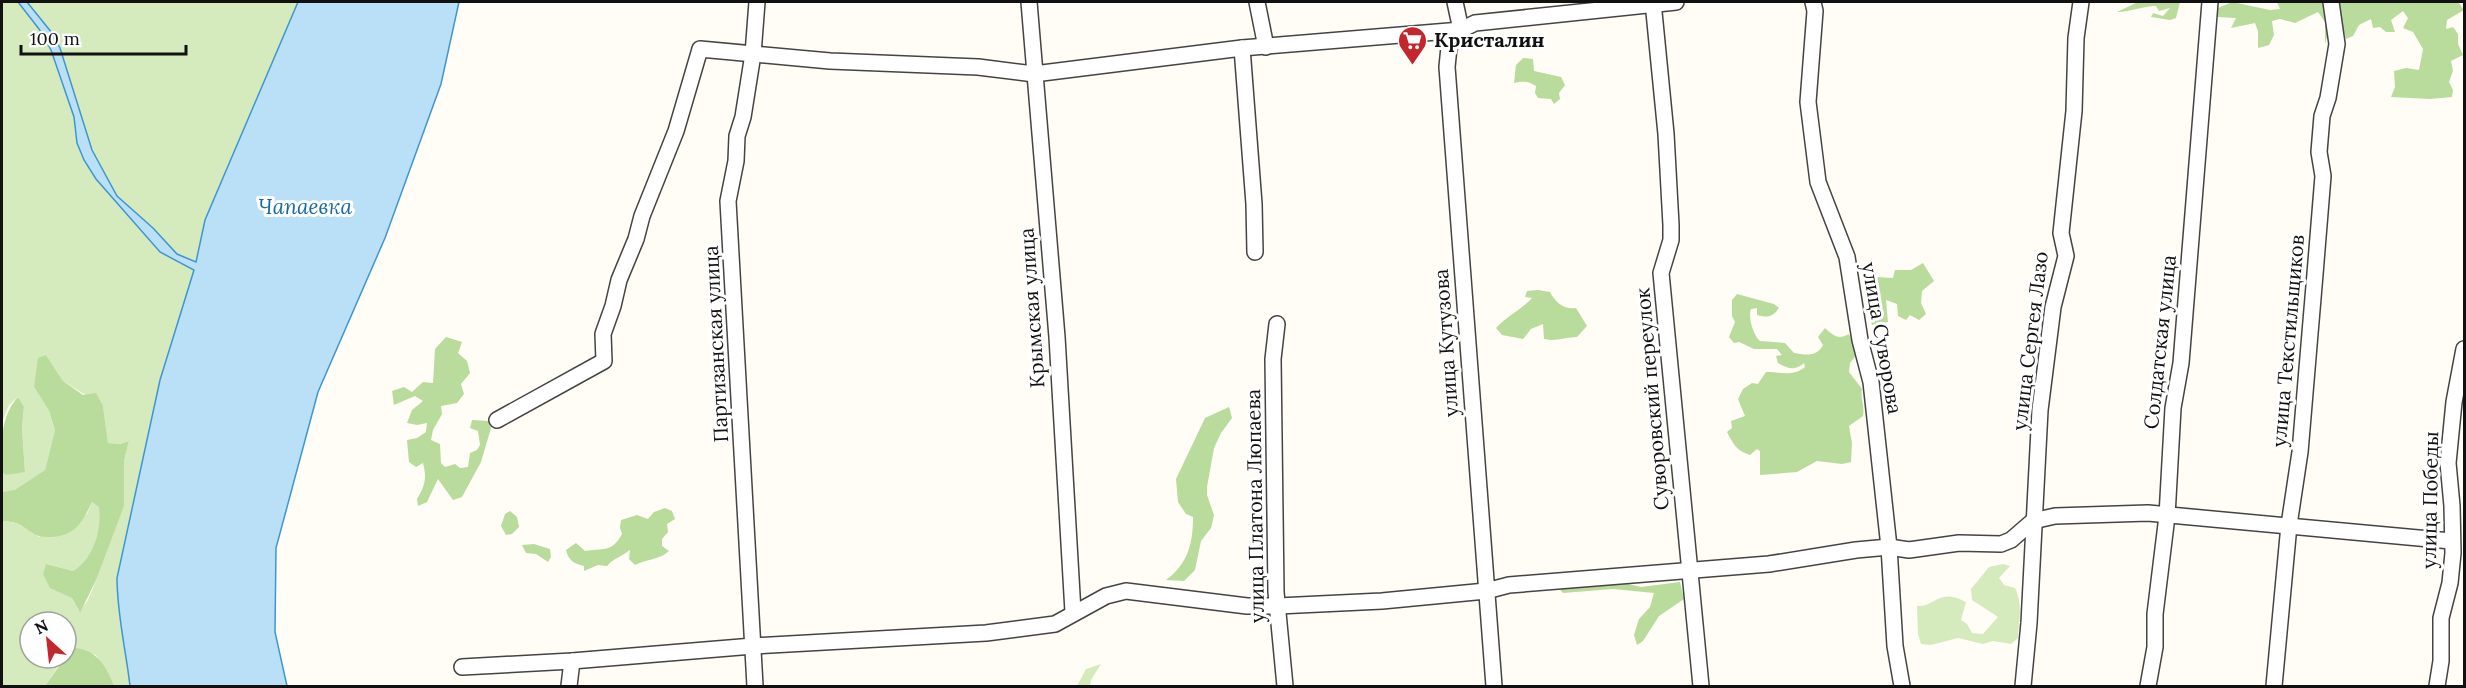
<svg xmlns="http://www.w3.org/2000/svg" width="2466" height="688" viewBox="0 0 2466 688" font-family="Lora,serif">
<rect width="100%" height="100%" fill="#fffdf5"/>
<g fill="#d5ebbd">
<path d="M 2,2 L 18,2 L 39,29 L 51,50 L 74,117 L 77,143 L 84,160 L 96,179 L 160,252 L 195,270 L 160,380 L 117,578 C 117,615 126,650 130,686 L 114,686 L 96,655 L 72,648 L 66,655 L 66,622 L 30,622 L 30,658 L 64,658 L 45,686 L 2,686 L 2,521 C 18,522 26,527 39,537 L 87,514 L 92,502 L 100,507 C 102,530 93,559 73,571 L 46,564 L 72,598 L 79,612 L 88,600 L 97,578 L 124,505 L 124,461 L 129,441 L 120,444 L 108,443 L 103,406 L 63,381 L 46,355 L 34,387 L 49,411 L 55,430 L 45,470 L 15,491 L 2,492 L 2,472 L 6,475 L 25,471 L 22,428 L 24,408 L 18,397 L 9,405 L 2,422 Z"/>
<path d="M 27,2 L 298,2 L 205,220 L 196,263 L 177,254 L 153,228 L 117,196 L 92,150 L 60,48 L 52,33 Z"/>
<path d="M 2003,564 L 2010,566 L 1999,578 L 2004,585 L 2015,588 C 2023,605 2019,619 2018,638 L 2011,644 L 1993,641 L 1983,644 L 1958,638 L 1931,645 L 1921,644 L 1918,634 L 1917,606 C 1936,607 1938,587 1966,602 L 1961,620 L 1967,624 L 1972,633 L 1983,634 L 1998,617 L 1972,600 L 1971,589 L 1989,567 Z"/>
<path d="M 1101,664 L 1091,680 L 1090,686 L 1077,686 L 1086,669 Z"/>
</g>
<g fill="#b9dc9c">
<path d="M 2138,2 L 2180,2 L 2176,18 L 2170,20 L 2151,17 L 2153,13 L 2163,16 L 2170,8 L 2159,11 L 2156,6 C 2142,6 2131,12 2117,12 Z"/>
<path d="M 2232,2 L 2270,10 L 2280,9 L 2277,2 L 2324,2 L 2328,33 L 2325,44 L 2325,22 L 2318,12 L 2295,23 L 2280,19 L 2272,21 L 2274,35 L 2269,45 L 2258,48 L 2258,31 L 2255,23 L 2231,28 L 2236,18 L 2217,17 L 2216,9 Z"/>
<path d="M 2338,2 L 2458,2 L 2464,10 L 2447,20 L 2446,29 L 2453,27 L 2458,34 L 2458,44 L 2463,55 L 2451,61 L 2453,71 L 2449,82 L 2453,90 L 2452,97 L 2430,99 L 2391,97 L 2395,87 L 2394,71 L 2406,68 L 2419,70 L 2423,49 L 2413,32 L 2403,28 L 2408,18 L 2403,11 L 2391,20 L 2395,32 L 2386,32 L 2380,27 L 2373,28 L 2371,19 L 2359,25 L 2353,36 L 2346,39 L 2338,12 Z"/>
<path d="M 1523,58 L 1533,59 L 1534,71 L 1561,77 L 1565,85 L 1559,93 L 1560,99 L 1554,104 L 1551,99 L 1538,98 L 1535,93 L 1536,86 C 1528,81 1523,81 1514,83 L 1516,65 Z"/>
<path d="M 1923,263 L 1934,281 L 1922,291 L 1921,303 L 1926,314 L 1919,320 L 1910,315 L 1906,320 L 1898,316 L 1897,304 L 1886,300 L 1888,322 L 1872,325 C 1865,305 1866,294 1878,277 L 1893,278 L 1895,270 L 1911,270 Z"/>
<path d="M 1538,290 L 1550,292 C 1555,302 1564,310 1576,308 L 1587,326 L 1577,337 C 1565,337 1556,342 1544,339 L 1543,324 L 1531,329 L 1523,339 L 1502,335 L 1496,328 C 1507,316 1521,310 1532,298 L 1525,297 L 1527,291 Z"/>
<path d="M 1737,294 L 1774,304 L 1779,308 C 1773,317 1767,318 1757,315 L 1757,308 L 1751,309 C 1748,317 1753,335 1760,341 L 1785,343 L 1794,353 C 1806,355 1817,357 1823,345 L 1818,337 L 1825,328 C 1834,336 1838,340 1849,334 L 1857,354 L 1850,363 L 1849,372 L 1862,389 C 1860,399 1865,406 1863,416 L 1849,426 L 1852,443 L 1851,462 L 1842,464 L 1817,461 L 1797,472 L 1760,475 L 1760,451 L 1757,449 L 1750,455 C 1737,451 1733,444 1727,432 L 1732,428 L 1731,421 L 1745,416 L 1738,399 L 1743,389 L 1752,383 L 1758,384 L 1766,372 C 1781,372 1793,377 1805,367 L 1804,363 C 1795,371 1788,369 1778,363 L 1776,356 L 1782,355 L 1777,349 L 1754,349 L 1739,342 L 1734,343 L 1729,337 L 1735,322 L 1732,316 L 1732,300 Z"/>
<path d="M 446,337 L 462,342 L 458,353 L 467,361 L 470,373 L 461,384 L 464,394 L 457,403 L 441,406 L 442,414 L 433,430 L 431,440 L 440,444 L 441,463 L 445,467 L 455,464 L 460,468 L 468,467 L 470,453 L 477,450 L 480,445 L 478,431 L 470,428 L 472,420 L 489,421 L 491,428 L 481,462 L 462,497 L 453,500 L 438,479 L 427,502 L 418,506 L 417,499 C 425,486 427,478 423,463 L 416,467 L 409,462 L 407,440 L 417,438 L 426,432 L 427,423 L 417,425 L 407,423 L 412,410 L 423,401 L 415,396 L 394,405 L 392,391 L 404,387 L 412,392 L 423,382 L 433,383 L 435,349 Z"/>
<path d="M 46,355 L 63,381 L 83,395 L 96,393 L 103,406 L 108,443 L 120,444 L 129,441 L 124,461 L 124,506 L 97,578 L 80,613 L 72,598 L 50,588 L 43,574 L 46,564 L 73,571 C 93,559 102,530 99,507 L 92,502 C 82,523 75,536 50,537 C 45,537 41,537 36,535 C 21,526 21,522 2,521 L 2,492 L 15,490 L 45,470 L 55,430 L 49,411 L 34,387 L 38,358 Z"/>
<path d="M 18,397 L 24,407 L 22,428 L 25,472 L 6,475 L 2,472 C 1,444 0,417 18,397 Z"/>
<path d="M 1229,407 L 1232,418 L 1221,433 L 1214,448 L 1207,487 L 1207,495 L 1214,515 L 1211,528 L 1201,541 L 1195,570 L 1184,581 L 1166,580 C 1188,564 1193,543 1193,517 L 1186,514 L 1178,502 L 1176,479 L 1205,418 Z"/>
<path d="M 665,508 L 672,511 L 675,519 L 667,524 L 668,532 L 662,539 L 662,546 L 669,551 C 659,560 647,559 635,565 L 629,559 L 630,550 C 621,557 614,558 607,566 L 598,565 L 584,571 L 584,566 C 573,563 569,561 566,550 L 576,543 L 585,551 C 603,548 612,553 622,534 L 620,528 L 621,520 L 637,515 L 648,519 L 654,512 Z"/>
<path d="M 510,511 L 517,517 L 519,527 L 512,534 L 506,535 L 501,526 L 505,514 Z"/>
<path d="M 534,544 L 550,549 L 551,557 L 548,562 L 536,554 L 526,553 L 522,545 Z"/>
<path d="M 1620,582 L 1641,587 L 1680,582 L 1684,599 L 1659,616 L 1643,641 L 1637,645 L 1634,635 L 1639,619 L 1650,607 L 1654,593 L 1613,589 L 1563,593 L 1558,587 Z"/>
<path d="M 72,648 C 96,648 106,666 114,686 L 45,686 Z"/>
</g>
<path fill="#b9e0f7" stroke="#3f96cf" stroke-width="1.5" d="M 18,2 L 27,2 L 52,33 L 60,48 L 92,150 L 117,196 L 153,228 L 177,254 L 196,262 L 205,220 L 298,2 L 459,2 L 441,84 L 385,238 L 318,392 L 276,548 L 275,632 L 287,686 L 130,686 C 126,650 117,615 117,578 L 160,380 L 194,270 L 160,252 L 96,179 L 84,160 L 77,143 L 74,117 L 51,50 L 39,29 Z"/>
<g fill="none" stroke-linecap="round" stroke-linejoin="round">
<defs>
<g id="minor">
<path d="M 1029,2 L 1057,337 L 1073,612"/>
<path d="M 1257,2 L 1266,47"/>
<path d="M 1455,2 L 1461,30 L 1449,47 L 1447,67 L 1494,686"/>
<path d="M 1653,2 L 1666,134 L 1671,225 L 1671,240 L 1661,273 L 1701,686"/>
<path d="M 1813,2 L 1815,11 L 1808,102 L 1818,182 L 1847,257 L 1860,340 L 1871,382 L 1889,547 L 1895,646 L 1902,686"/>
<path d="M 1242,48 L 1254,204 L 1255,252"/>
<path d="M 1277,324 L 1273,359 L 1276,592 L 1285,686"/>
<path d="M 497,420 L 604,361 L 603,334 L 613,306 L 619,280 L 636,239 L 642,216 L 676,131 L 700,49 L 830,61 L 978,67 L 1034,74 L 1242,48 L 1461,30 L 1475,23 L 1676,2"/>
<path d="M 462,667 L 572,661 L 753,646 L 986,633 L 1055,624 L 1106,596 L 1126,591 L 1247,606 L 1278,606 L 1382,601 L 1486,591 L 1509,585 L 1769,564 L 1856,550 L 1889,547 L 1909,550 L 1959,543 L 2001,544 L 2011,540 L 2033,521 L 2055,516 L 2148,513 L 2451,541"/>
<path d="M 569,686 L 572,661"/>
<path d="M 755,686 L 728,201 L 736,161 L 737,136 L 743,117 L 753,54 L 757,2"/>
<path d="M 2023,686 L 2029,623 L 2040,410 L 2053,307 L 2066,256 L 2061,233 L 2074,111 L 2076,38 L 2081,2"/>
<path d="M 2148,686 L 2155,647 L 2155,614 L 2167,516 L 2173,408 L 2181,363 L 2210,2"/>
<path d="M 2274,686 L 2289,525 L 2300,452 L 2315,274 L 2323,176 L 2319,152 L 2322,116 L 2328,98 L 2337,44 L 2331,2"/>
<path d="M 2437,686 L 2441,661 L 2441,618 L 2450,583 L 2453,553 L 2452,506 L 2448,463 L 2454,402 L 2464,349"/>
</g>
</defs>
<use href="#minor" stroke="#444" stroke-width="18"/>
<use href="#minor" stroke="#fff" stroke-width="15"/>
</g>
<defs>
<symbol id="supermarket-pin" viewBox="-11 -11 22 30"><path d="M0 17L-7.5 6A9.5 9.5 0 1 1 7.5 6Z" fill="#c4262e" stroke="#fff"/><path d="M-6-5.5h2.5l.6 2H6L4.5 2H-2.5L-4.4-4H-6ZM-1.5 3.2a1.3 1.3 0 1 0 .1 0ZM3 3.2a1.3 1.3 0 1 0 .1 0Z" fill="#fff"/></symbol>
</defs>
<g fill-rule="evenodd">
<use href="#supermarket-pin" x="1396" y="24" width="33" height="45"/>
</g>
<g text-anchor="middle" stroke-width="6" stroke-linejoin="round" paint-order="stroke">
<g font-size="20" font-weight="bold" fill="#111" stroke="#fff" text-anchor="start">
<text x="1434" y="47">Кристалин</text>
</g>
<g font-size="20" fill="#111" stroke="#fff">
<text transform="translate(1032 308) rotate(-94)" y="7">Крымская улица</text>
<text transform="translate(1882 338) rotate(80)" y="7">улица Суворова</text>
<text transform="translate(2030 341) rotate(-83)" y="7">улица Сергея Лазо</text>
<text transform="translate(2288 341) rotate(-85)" y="7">улица Текстильщиков</text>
<text transform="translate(2160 342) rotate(-84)" y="7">Солдатская улица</text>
<text transform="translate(1446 343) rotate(-94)" y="7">улица Кутузова</text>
<text transform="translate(716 344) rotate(-93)" y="7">Партизанская улица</text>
<text transform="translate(1652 399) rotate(-95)" y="7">Суворовский переулок</text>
<text transform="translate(2430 500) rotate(-89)" y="7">улица Победы</text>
<text transform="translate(1255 506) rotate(-91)" y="7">улица Платона Люпаева</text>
</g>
<g font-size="21" font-style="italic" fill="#1768a6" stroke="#fff">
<text x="305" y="214">Чапаевка</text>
</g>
</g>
<rect width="2466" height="688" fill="none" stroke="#111111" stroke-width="6"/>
<g transform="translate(48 640) rotate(333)"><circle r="28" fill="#ffffff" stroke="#a0a0a0" stroke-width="1.5"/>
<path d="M0-4.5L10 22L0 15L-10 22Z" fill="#c4262e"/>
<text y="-9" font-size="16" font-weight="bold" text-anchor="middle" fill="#111111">N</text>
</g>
<path d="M21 45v9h165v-9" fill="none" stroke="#111111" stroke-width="3"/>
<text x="30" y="45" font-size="18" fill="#111111" stroke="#ffffff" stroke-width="4.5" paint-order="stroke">100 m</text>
</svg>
